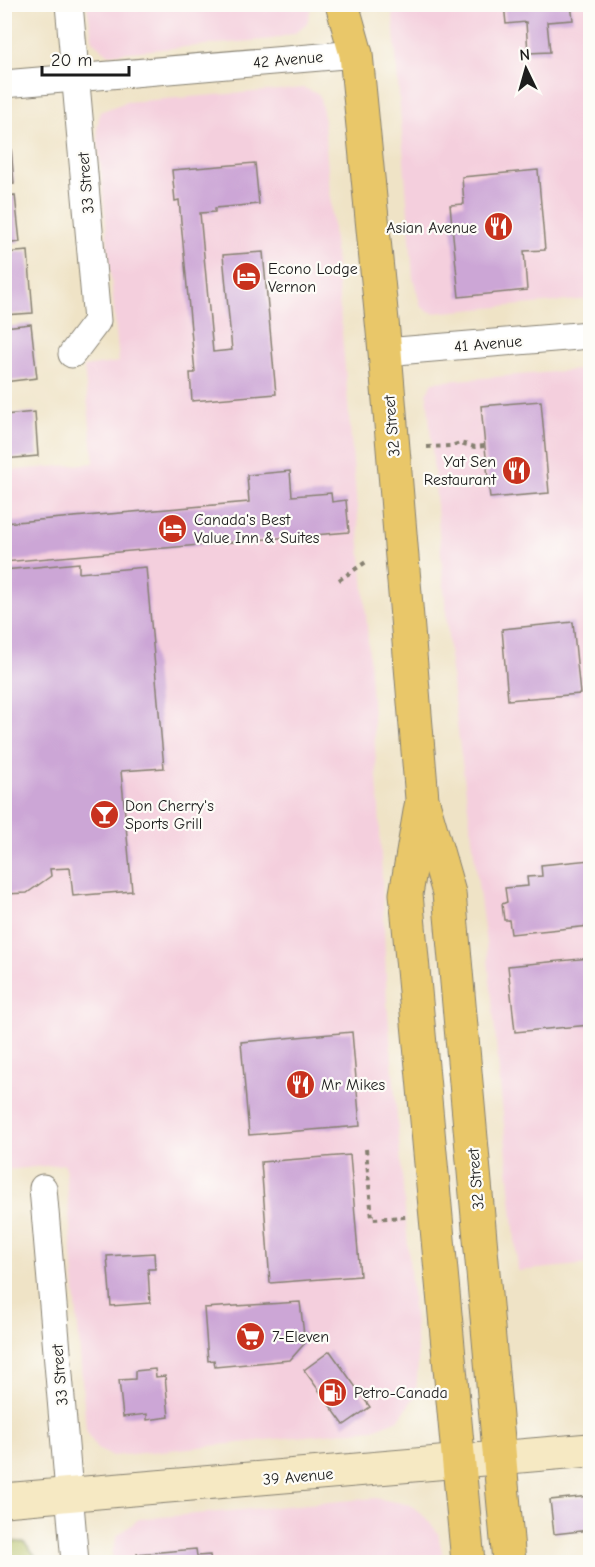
<svg xmlns="http://www.w3.org/2000/svg" width="595" height="1567" viewBox="0 0 595 1567" font-family="'Comic Neue',sans-serif">
<rect width="100%" height="100%" fill="#fdfcf7"/>
<filter id="ink" filterUnits="userSpaceOnUse"><feTurbulence type="fractalNoise" baseFrequency=".0167" numOctaves="2"/><feDisplacementMap in="SourceGraphic" scale="12" xChannelSelector="R" yChannelSelector="G"/><feConvolveMatrix kernelMatrix="1 2 1 2 8 2 1 2 1" color-interpolation-filters="sRGB"/></filter>
<filter id="wash" filterUnits="userSpaceOnUse"><feTurbulence type="fractalNoise" baseFrequency=".008" numOctaves="4" result="noise"/><feDisplacementMap in="SourceGraphic" scale="24" xChannelSelector="R" yChannelSelector="G"/><feGaussianBlur stdDeviation="1.35" result="paint"/><feColorMatrix in="noise" values="0 0 0 0 0 0 0 0 0 0 0 0 0 0 0 0 0 1.4 0 .05"/><feComposite in="paint" operator="in"/></filter>
<g filter="url(#wash)">
<rect width="100%" height="100%" fill="#efe3c6"/>
<g fill="#f4cfdd">
<path d="M 87,5 L 312,5 L 307,23 L 295,33 L 273,39 L 108,54 L 93,42 Z"/>
<path d="M 392,5 L 590,5 L 590,299 L 433,313 L 421,307 L 413,278 Z"/>
<path d="M 304,88 L 319,94 L 323,111 L 367,625 L 379,807 L 387,1001 L 418,1362 L 416,1395 L 399,1419 L 374,1429 L 112,1456 L 97,1449 L 86,1430 L 65,1164 L 5,1170 L 5,471 L 94,463 L 84,367 L 119,362 L 97,129 L 100,112 L 126,102 Z"/>
<path d="M 590,369 L 590,1264 L 518,1271 L 488,959 L 453,694 L 427,392 L 433,382 Z"/>
<path d="M 375,1498 L 411,1505 L 427,1519 L 438,1533 L 444,1562 L 113,1562 L 112,1553 L 117,1536 L 139,1519 Z"/>
</g>
<path fill="#b1bd5e" stroke="#666c3d" stroke-width="1.5" d="M 5,1541 L 24,1542 L 36,1557 L 36,1562 L 5,1562 Z"/>
<g id="blocks">
<g fill="#cca6d6">
<path d="M 206,4 L 256,4 L 256,6 L 207,10 Z"/>
<path d="M 504,4 L 571,4 L 573,20 L 547,22 L 550,52 L 528,53 L 526,22 L 506,24 Z"/>
<path d="M 5,147 L 11,147 L 14,184 L 5,185 Z"/>
<path d="M 255,163 L 259,204 L 215,208 L 215,212 L 200,213 L 213,352 L 232,350 L 223,255 L 263,252 L 276,394 L 192,401 L 190,373 L 195,373 L 179,200 L 175,201 L 172,170 Z"/>
<path d="M 538,170 L 545,250 L 524,251 L 527,290 L 459,297 L 450,205 L 464,204 L 462,177 Z"/>
<path d="M 15,195 L 20,242 L 4,244 L 4,197 Z"/>
<path d="M 28,251 L 33,313 L 4,315 L 4,253 Z"/>
<path d="M 31,324 L 37,378 L 4,382 L 4,327 Z"/>
<path d="M 541,401 L 549,493 L 490,498 L 481,406 Z"/>
<path d="M 35,412 L 38,456 L 4,459 L 4,415 Z"/>
<path d="M 290,471 L 292,496 L 331,493 L 332,502 L 346,500 L 349,532 L 4,562 L 4,523 L 249,502 L 247,475 Z"/>
<path d="M 79,563 L 79,573 L 146,567 L 164,768 L 121,771 L 132,891 L 73,896 L 70,868 L 50,869 L 51,876 L 27,893 L 4,894 L 4,570 Z"/>
<path d="M 573,622 L 580,694 L 508,700 L 502,629 Z"/>
<path d="M 590,860 L 590,926 L 511,934 L 509,920 L 504,920 L 502,904 L 507,902 L 505,888 L 528,886 L 527,877 L 542,876 L 541,865 Z"/>
<path d="M 590,958 L 590,1025 L 515,1032 L 508,966 Z"/>
<path d="M 352,1032 L 360,1126 L 249,1135 L 241,1042 Z"/>
<path d="M 350,1155 L 360,1276 L 270,1283 L 261,1162 Z"/>
<path d="M 154,1253 L 155,1269 L 148,1269 L 150,1303 L 111,1306 L 107,1256 Z"/>
<path d="M 300,1302 L 305,1343 L 290,1360 L 215,1367 L 214,1360 L 208,1361 L 204,1308 Z"/>
<path d="M 330,1351 L 370,1407 L 344,1425 L 304,1370 Z"/>
<path d="M 155,1369 L 156,1377 L 165,1376 L 169,1417 L 147,1420 L 147,1414 L 123,1417 L 119,1380 L 135,1379 L 135,1371 Z"/>
<path d="M 590,1496 L 590,1530 L 554,1534 L 550,1500 Z"/>
<path d="M 196,1549 L 197,1556 L 210,1555 L 211,1562 L 137,1562 L 137,1554 Z"/>
</g>
</g>
</g>
<g filter="url(#ink)">
<use href="#blocks" fill-opacity="0" stroke="#868071" stroke-width="1.5"/>
<g fill="none" stroke-linecap="round" stroke-linejoin="round">
<defs>
<g id="street">
<path d="M 69,4 L 97,321 L 72,354"/>
<path d="M 4,84 L 356,54"/>
<path d="M 385,352 L 590,335"/>
<path d="M 43,1188 L 75,1562"/>
</g>
<path id="secondary" d="M 4,1500 L 590,1450"/>
<g id="highway">
<path d="M 342,4 L 356,54 L 358,75 L 385,352 L 422,799 L 449,893 L 509,1562"/>
<path d="M 421,806 L 406,894 L 468,1562"/>
</g>
</defs>
<use href="#street" stroke="#868071" stroke-width="29"/>
<use href="#secondary" stroke="#868071" stroke-width="35"/>
<use href="#highway" stroke="#868071" stroke-width="35"/>
<g stroke="#868071" stroke-width="4" stroke-dasharray="4.5 4.5" stroke-linecap="butt">
<path d="M 427,447 L 451,446 L 460,443 L 475,447 L 485,446"/>
<path d="M 339,580 L 366,562"/>
<path d="M 366,1149 L 372,1219 L 406,1217"/>
</g>
<use href="#street" stroke="#fff" stroke-width="27"/>
<use href="#secondary" stroke="#f6e9c3" stroke-width="33"/>
<use href="#highway" stroke="#e9c769" stroke-width="33"/>
</g>
</g>
<defs>
<symbol id="restaurant-disc" viewBox="-11 -11 22 22"><circle r="9.5" fill="#c8321e" stroke="#fdfcf7"/><path d="M-5-6h1v4h1v-4h1v4h1v-4h1v5L-1.5 .5V6h-2V.5L-5-1ZM5-6V6H3V1.5H1.5Q1.5-4 5-6Z" fill="#fff"/></symbol>
<symbol id="hotel-disc" viewBox="-11 -11 22 22"><circle r="9.5" fill="#c8321e" stroke="#fdfcf7"/><path d="M-6-4.5h1.5V1H6V5H4.5V3h-9V5H-6ZM-4 0a1.8 1.8 0 1 1 3.6 0ZM.5 0V-2.5h3Q6-2.5 6 0Z" fill="#fff"/></symbol>
<symbol id="bar-disc" viewBox="-11 -11 22 22"><circle r="9.5" fill="#c8321e" stroke="#fdfcf7"/><path d="M-6-5H6L.8 .8V4.5H3.5V6h-7V4.5H-.8V.8Z" fill="#fff"/></symbol>
<symbol id="supermarket-disc" viewBox="-11 -11 22 22"><circle r="9.5" fill="#c8321e" stroke="#fdfcf7"/><path d="M-6-5.5h2.5l.6 2H6L4.5 2H-2.5L-4.4-4H-6ZM-1.5 3.2a1.3 1.3 0 1 0 .1 0ZM3 3.2a1.3 1.3 0 1 0 .1 0Z" fill="#fff"/></symbol>
<symbol id="fuel-disc" viewBox="-11 -11 22 22"><circle r="9.5" fill="#c8321e" stroke="#fdfcf7"/><path d="M-5.5-6h7V0h2V4h1.3V-2.5L3-4.5l.8-.8L6-3V5H2.5V1h-1V6h-7ZM-4.2-4.7v3.2H.2V-4.7Z" fill="#fff"/></symbol>
</defs>
<g fill-rule="evenodd">
<use href="#restaurant-disc" x="482" y="210" width="33" height="33"/>
<use href="#hotel-disc" x="230" y="260" width="33" height="33"/>
<use href="#restaurant-disc" x="500" y="454" width="33" height="33"/>
<use href="#hotel-disc" x="156" y="512" width="33" height="33"/>
<use href="#bar-disc" x="88" y="798" width="33" height="33"/>
<use href="#restaurant-disc" x="284" y="1068" width="33" height="33"/>
<use href="#supermarket-disc" x="234" y="1320" width="33" height="33"/>
<use href="#fuel-disc" x="316" y="1376" width="33" height="33"/>
</g>
<g text-anchor="middle" stroke-width="4.5" stroke-linejoin="round" paint-order="stroke">
<g font-size="16" fill="#1c1c1c" stroke="#fdfcf7">
<text transform="translate(288 59) rotate(-5)" y="6">42 Avenue</text>
<text transform="translate(85 183) rotate(-95)" y="6">33 Street</text>
<text transform="translate(488 343) rotate(-5)" y="6">41 Avenue</text>
<text transform="translate(391 426) rotate(-95)" y="6">32 Street</text>
<text transform="translate(475 1179) rotate(-95)" y="6">32 Street</text>
<text transform="translate(59 1375) rotate(-95)" y="6">33 Street</text>
<text transform="translate(298 1476) rotate(-5)" y="6">39 Avenue</text>
</g>
<g font-size="16" fill="#1c1c1c" stroke="#fdfcf7" text-anchor="start">
<text x="477" y="233" text-anchor="end">Asian Avenue</text>
<text x="268" y="274">Econo Lodge<tspan x="268" dy="18">Vernon</tspan></text>
<text x="496" y="467" text-anchor="end">Yat Sen<tspan x="496" dy="18">Restaurant</tspan></text>
<text x="194" y="525">Canada's Best<tspan x="194" dy="18">Value Inn &amp; Suites</tspan></text>
<text x="125" y="811">Don Cherry's<tspan x="125" dy="18">Sports Grill</tspan></text>
<text x="321" y="1090">Mr Mikes</text>
<text x="272" y="1342">7-Eleven</text>
<text x="354" y="1398">Petro-Canada</text>
</g>
</g>
<rect width="595" height="1567" fill="none" stroke="#fdfcf7" stroke-width="24"/>
<g transform="translate(526 69) rotate(355)" stroke="#fdfcf7" stroke-width="4.5" paint-order="stroke">
<path d="M0-4.5L10 22L0 15L-10 22Z" fill="#1c1c1c"/>
<text y="-9" font-size="16" font-weight="bold" text-anchor="middle" fill="#1c1c1c">N</text>
</g>
<path d="M42 66v9h87v-9" fill="none" stroke="#1c1c1c" stroke-width="3"/>
<text x="51" y="66" font-size="18" fill="#1c1c1c" stroke="#fdfcf7" stroke-width="4.5" paint-order="stroke">20 m</text>
</svg>
